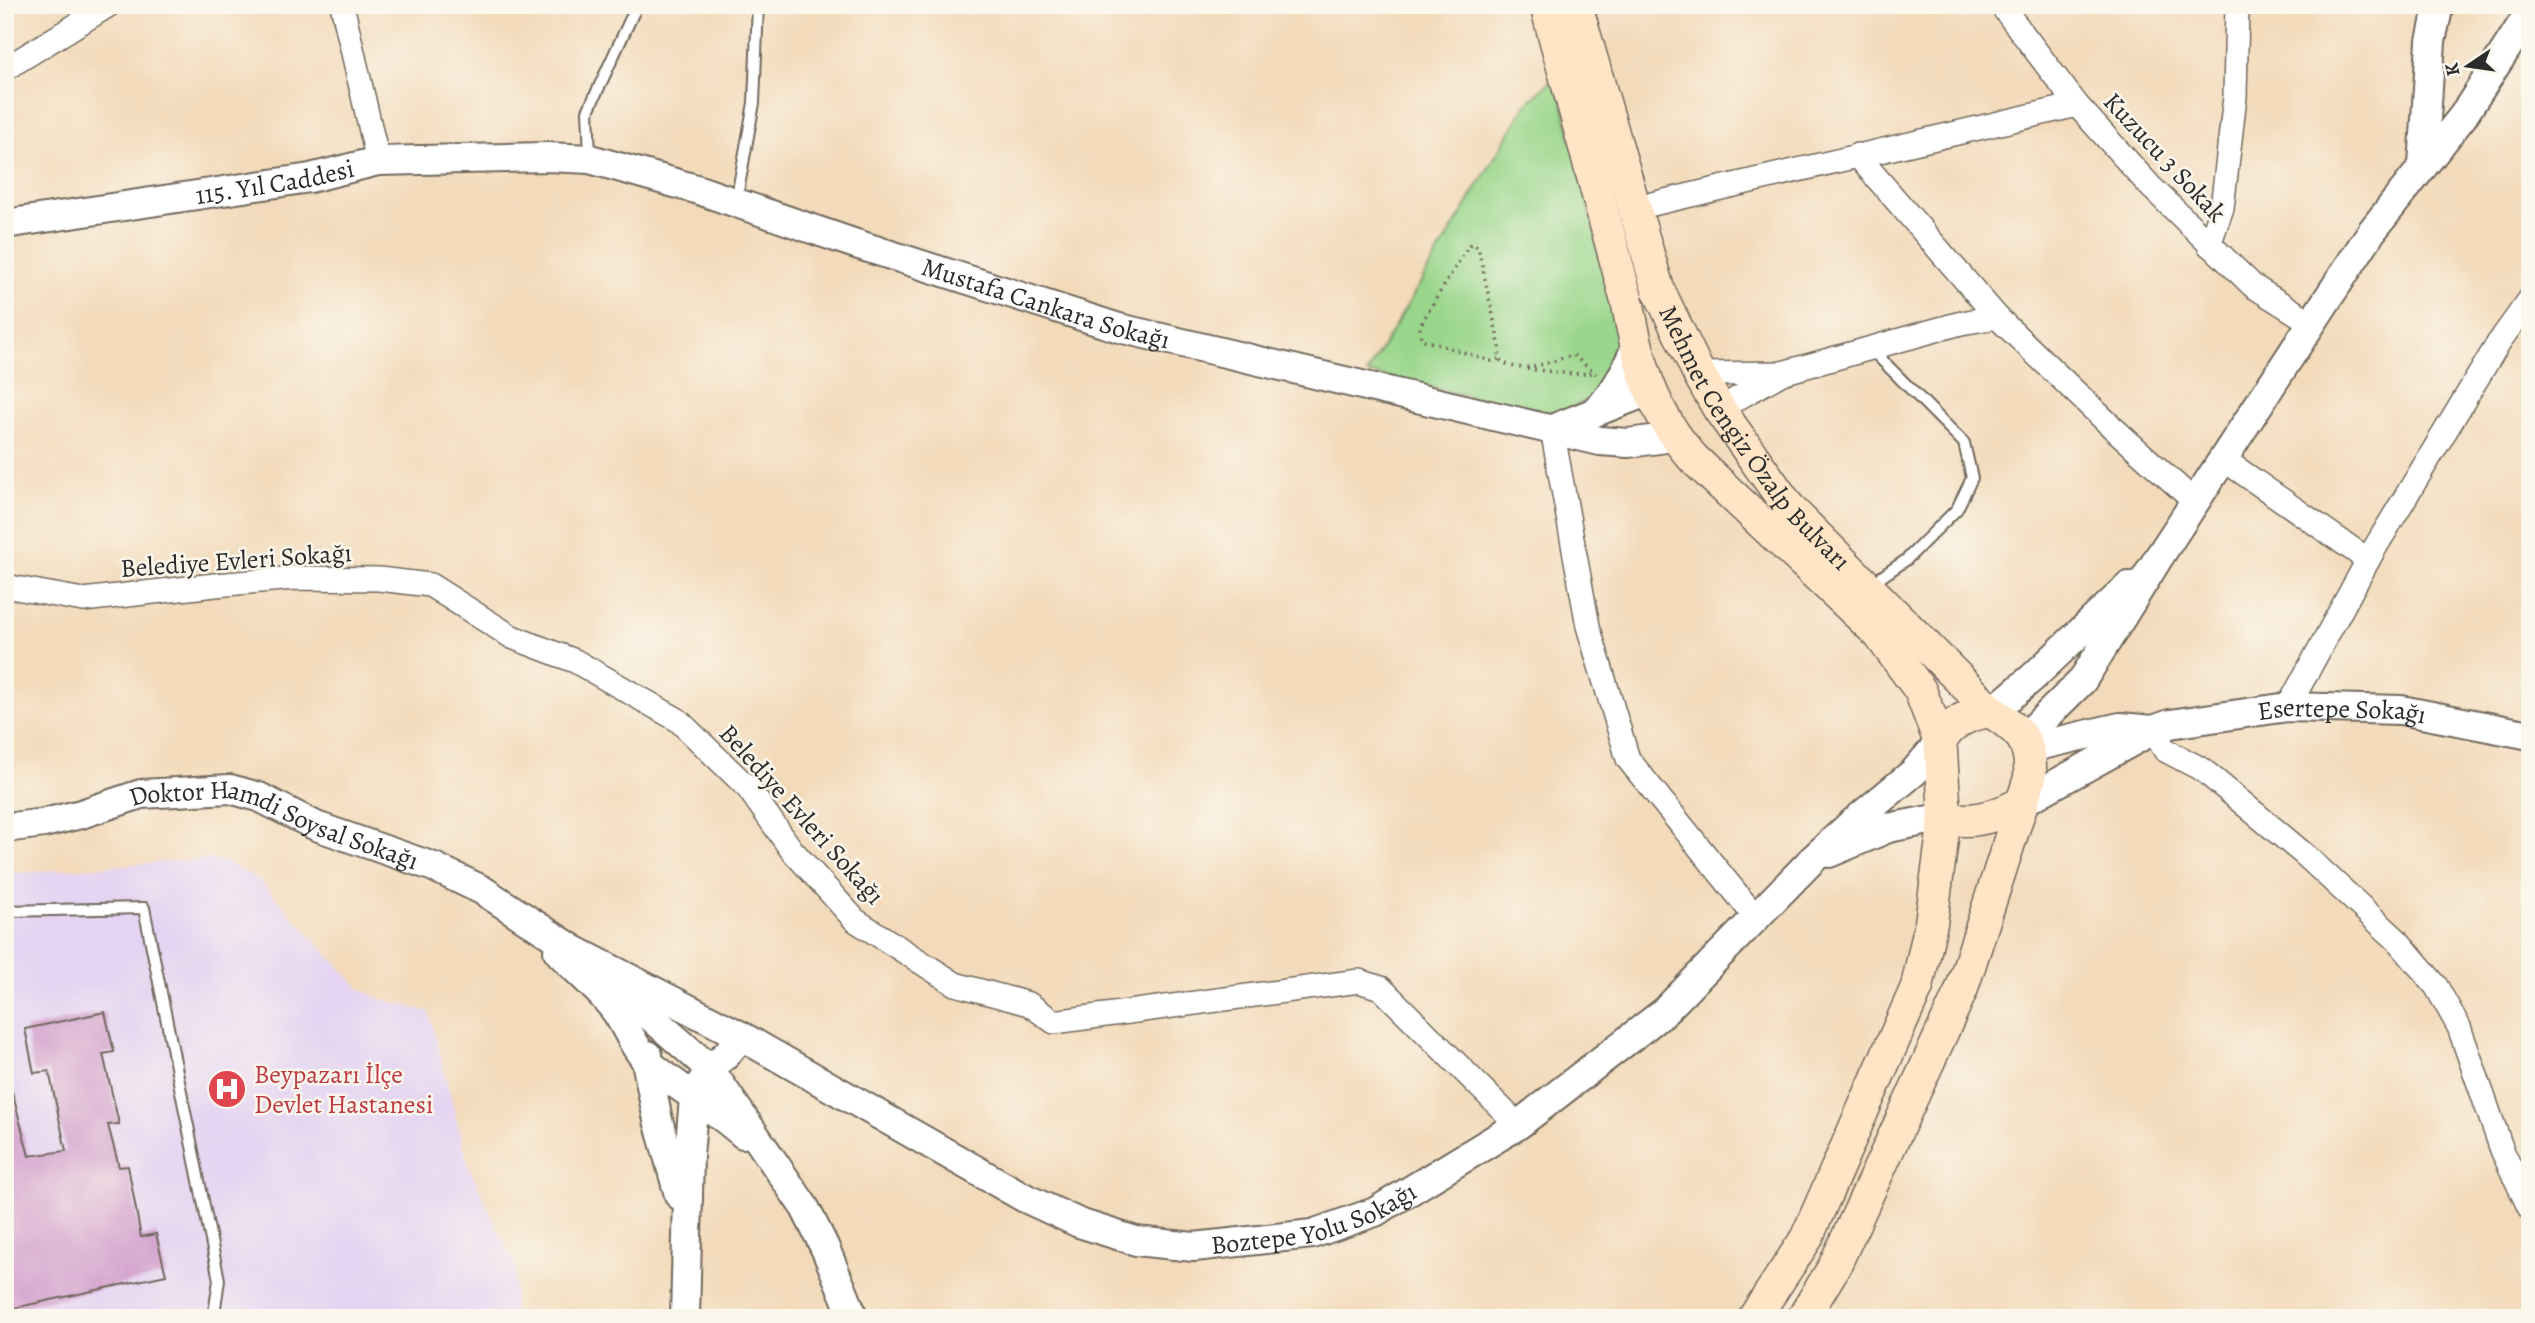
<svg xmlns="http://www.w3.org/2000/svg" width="2535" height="1323" viewBox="0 0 2535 1323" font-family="Alegreya,serif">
<rect width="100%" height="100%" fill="#fbf7ec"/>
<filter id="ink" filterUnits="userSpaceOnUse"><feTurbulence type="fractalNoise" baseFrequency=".0143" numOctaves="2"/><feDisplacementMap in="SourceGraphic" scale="14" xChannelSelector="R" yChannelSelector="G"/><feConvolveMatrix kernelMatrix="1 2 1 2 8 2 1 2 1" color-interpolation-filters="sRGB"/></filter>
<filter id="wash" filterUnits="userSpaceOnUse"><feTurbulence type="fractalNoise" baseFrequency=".00686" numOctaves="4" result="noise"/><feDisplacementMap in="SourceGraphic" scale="28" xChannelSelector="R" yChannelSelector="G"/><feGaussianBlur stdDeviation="1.57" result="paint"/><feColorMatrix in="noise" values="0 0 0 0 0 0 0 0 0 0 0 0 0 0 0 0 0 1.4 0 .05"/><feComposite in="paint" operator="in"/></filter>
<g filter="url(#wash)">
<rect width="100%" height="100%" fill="#f3daba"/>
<path fill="#e4d3f2" d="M 206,859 L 228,863 L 259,880 L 360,989 L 381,999 L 429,1012 L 469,1167 L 516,1268 L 513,1318 L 5,1318 L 5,874 Z"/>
<path fill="#99d68b" stroke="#62805b" stroke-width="2" d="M 1556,76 L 1623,347 L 1606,379 L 1587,400 L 1556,416 L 1367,373 L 1526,105 Z"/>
<g id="blocks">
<path fill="#d19ccc" d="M 105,1012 L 114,1052 L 103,1054 L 119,1124 L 108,1125 L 119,1167 L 128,1166 L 141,1237 L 156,1234 L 166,1275 L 5,1310 L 5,1065 L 29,1156 L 66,1151 L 49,1071 L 34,1073 L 25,1029 Z"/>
</g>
</g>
<g filter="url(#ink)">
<use href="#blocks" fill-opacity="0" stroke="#71685d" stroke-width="2"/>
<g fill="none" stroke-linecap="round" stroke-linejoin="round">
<defs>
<g id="service">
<path d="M 590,156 L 588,111 L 637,5"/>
<path d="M 736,202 L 754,103 L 758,5"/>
<path d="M 1871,584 L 1906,560 L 1957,509 L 1972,478 L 1964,443 L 1872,350"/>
<path d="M 5,911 L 144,908 L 219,1280 L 214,1314 L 208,1318"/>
</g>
<g id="minor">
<path d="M 342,5 L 378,161"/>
<path d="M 2001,5 L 2077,105 L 2150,186 L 2253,286 L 2312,323"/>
<path d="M 5,69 L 109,5"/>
<path d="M 1857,155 L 1997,317 L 2112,427 L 2195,502"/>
<path d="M 1635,208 L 2077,105"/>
<path d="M 2209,245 L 2222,208 L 2235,97 L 2237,5"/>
<path d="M 1782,373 L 1961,323 L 1997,317"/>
<path d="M 1699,374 L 1782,373 L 1719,409"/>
<path d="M 1552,429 L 1588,626 L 1628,759 L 1757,919"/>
<path d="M 2223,459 L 2368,560"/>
<path d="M 5,586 L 83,600 L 215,585 L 295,578 L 379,579 L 430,585 L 512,637 L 575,661 L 678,720 L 748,788 L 791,849 L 855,920 L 955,984 L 1029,1004 L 1054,1022 L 1359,981 L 1381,988 L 1518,1125"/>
<path d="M 2288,707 L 2373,551 L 2499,342 L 2530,299"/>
<path d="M 2153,730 L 2165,750 L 2203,770 L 2305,855 L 2398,941 L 2436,986 L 2459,1027 L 2502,1150 L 2530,1209"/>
</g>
<g id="tertiary">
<path d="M 2423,166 L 2431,41 L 2439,5"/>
<path id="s1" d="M 5,224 L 310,178 L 378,161 L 547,157 L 590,159 L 696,189 L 853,243 L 1119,328 L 1600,441 L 1628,443 L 1674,437"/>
<path d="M 1597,409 C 1616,393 1626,369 1636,347"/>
<path d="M 1552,429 L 1649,391"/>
<path d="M 1992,712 L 2032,678 L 2129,586"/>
<path id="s2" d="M 2153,730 L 2170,724 L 2288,707 L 2401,710 L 2530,735"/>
<path d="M 2024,738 L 2082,681 L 2159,557 L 2372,231 L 2463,116 L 2530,12"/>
<path d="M 2023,802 L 2153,730 L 2120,727 L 2029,748"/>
<path id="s3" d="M 5,828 L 44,823 L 81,814 L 141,794 L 230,789 L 259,797 L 316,826 L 434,867 L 482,890 L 574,950 L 741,1036 L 1025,1198 L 1079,1223 L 1136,1241 L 1194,1247 L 1312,1234 L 1375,1212 L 1518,1125 L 1664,1012 L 1813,859 L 1850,825 L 1914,772 L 1940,742"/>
<path d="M 1829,853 L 1888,828 L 1945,817"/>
<path d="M 558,951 C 577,972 600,989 617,1013 C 627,1028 635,1050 649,1063 C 679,1089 714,1108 743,1134"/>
<path d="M 611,982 L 709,1068 L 805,1208 L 825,1248 L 854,1318"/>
<path d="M 648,1055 L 646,1061 L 658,1120 L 679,1195"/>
<path d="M 685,1318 L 689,1156 L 694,1098 L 709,1068 L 726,1055 L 741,1036"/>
</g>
<g id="secondary">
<path d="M 1546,5 L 1628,305 C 1639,364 1652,413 1694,459 L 1879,634 L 1920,690 L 1940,742 L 1941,751 L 1945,817 L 1931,923 L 1917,987 L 1806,1239 L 1754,1318"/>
<path id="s4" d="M 1576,5 L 1658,289 L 1699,374 L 1719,409 L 1790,509 L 1992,712 C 2021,731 2032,741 2030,778 L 1961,991 L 1834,1267 L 1803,1318"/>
<path d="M 1940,742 C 1952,722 1969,712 1992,712"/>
<path d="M 1945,817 C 1971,825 2000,815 2023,802"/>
</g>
</defs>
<use href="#service" stroke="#71685d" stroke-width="14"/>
<use href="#minor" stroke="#71685d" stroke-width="26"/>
<use href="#tertiary" stroke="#71685d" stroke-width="32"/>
<use href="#secondary" stroke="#71685d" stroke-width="35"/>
<g stroke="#71685d" stroke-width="3.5" stroke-dasharray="2 5" stroke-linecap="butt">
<path d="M 1499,359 L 1491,361 L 1421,339 L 1420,329 L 1423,320 L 1469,245 L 1474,244 L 1478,247 L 1500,348 L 1499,359 C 1518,377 1551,361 1573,355 L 1596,374"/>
<path d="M 1527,369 L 1572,374 L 1593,373"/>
</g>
<use href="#service" stroke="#fff" stroke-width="10"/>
<use href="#minor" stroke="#fff" stroke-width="23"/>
<use href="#tertiary" stroke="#fff" stroke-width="28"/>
<use href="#secondary" stroke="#ffe4c6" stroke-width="32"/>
</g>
</g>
<defs>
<symbol id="hospital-disc" viewBox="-11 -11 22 22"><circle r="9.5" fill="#e0444e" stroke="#fbf7ec"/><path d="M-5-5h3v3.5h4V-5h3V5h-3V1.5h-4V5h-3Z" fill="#fff"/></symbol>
</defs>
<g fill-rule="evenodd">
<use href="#hospital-disc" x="205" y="1067" width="44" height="44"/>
</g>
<g text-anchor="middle" stroke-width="5" stroke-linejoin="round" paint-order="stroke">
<g font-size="26" fill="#2b2b2b" stroke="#fbf7ec">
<text transform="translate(2165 157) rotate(47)" y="9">Kuzucu 3 Sokak</text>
<text dy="9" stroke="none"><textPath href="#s1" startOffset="273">115. Yıl Caddesi</textPath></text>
<text dy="9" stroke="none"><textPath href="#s1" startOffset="1069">Mustafa Cankara Sokağı</textPath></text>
<text dy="9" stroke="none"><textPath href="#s4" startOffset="474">Mehmet Cengiz Özalp Bulvarı</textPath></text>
<text transform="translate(236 560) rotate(-4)" y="9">Belediye Evleri Sokağı</text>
<text dy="9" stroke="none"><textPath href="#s2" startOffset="191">Esertepe Sokağı</textPath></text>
<text transform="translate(802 814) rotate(48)" y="9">Belediye Evleri Sokağı</text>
<text dy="9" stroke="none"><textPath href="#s3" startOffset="280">Doktor Hamdi Soysal Sokağı</textPath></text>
<text dy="9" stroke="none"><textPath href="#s3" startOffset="1428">Boztepe Yolu Sokağı</textPath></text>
</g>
<g font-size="26" fill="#be3a42" stroke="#fbf7ec" text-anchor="start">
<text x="254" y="1083">Beypazarı İlçe<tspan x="254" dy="30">Devlet Hastanesi</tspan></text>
</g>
</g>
<rect width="2535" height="1323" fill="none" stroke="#fbf7ec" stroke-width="28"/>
<g transform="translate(2468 66) rotate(257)" stroke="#fbf7ec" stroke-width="5" paint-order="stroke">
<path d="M0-5L12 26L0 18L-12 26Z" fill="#2b2b2b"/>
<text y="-10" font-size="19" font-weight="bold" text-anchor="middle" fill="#2b2b2b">K</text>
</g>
</svg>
